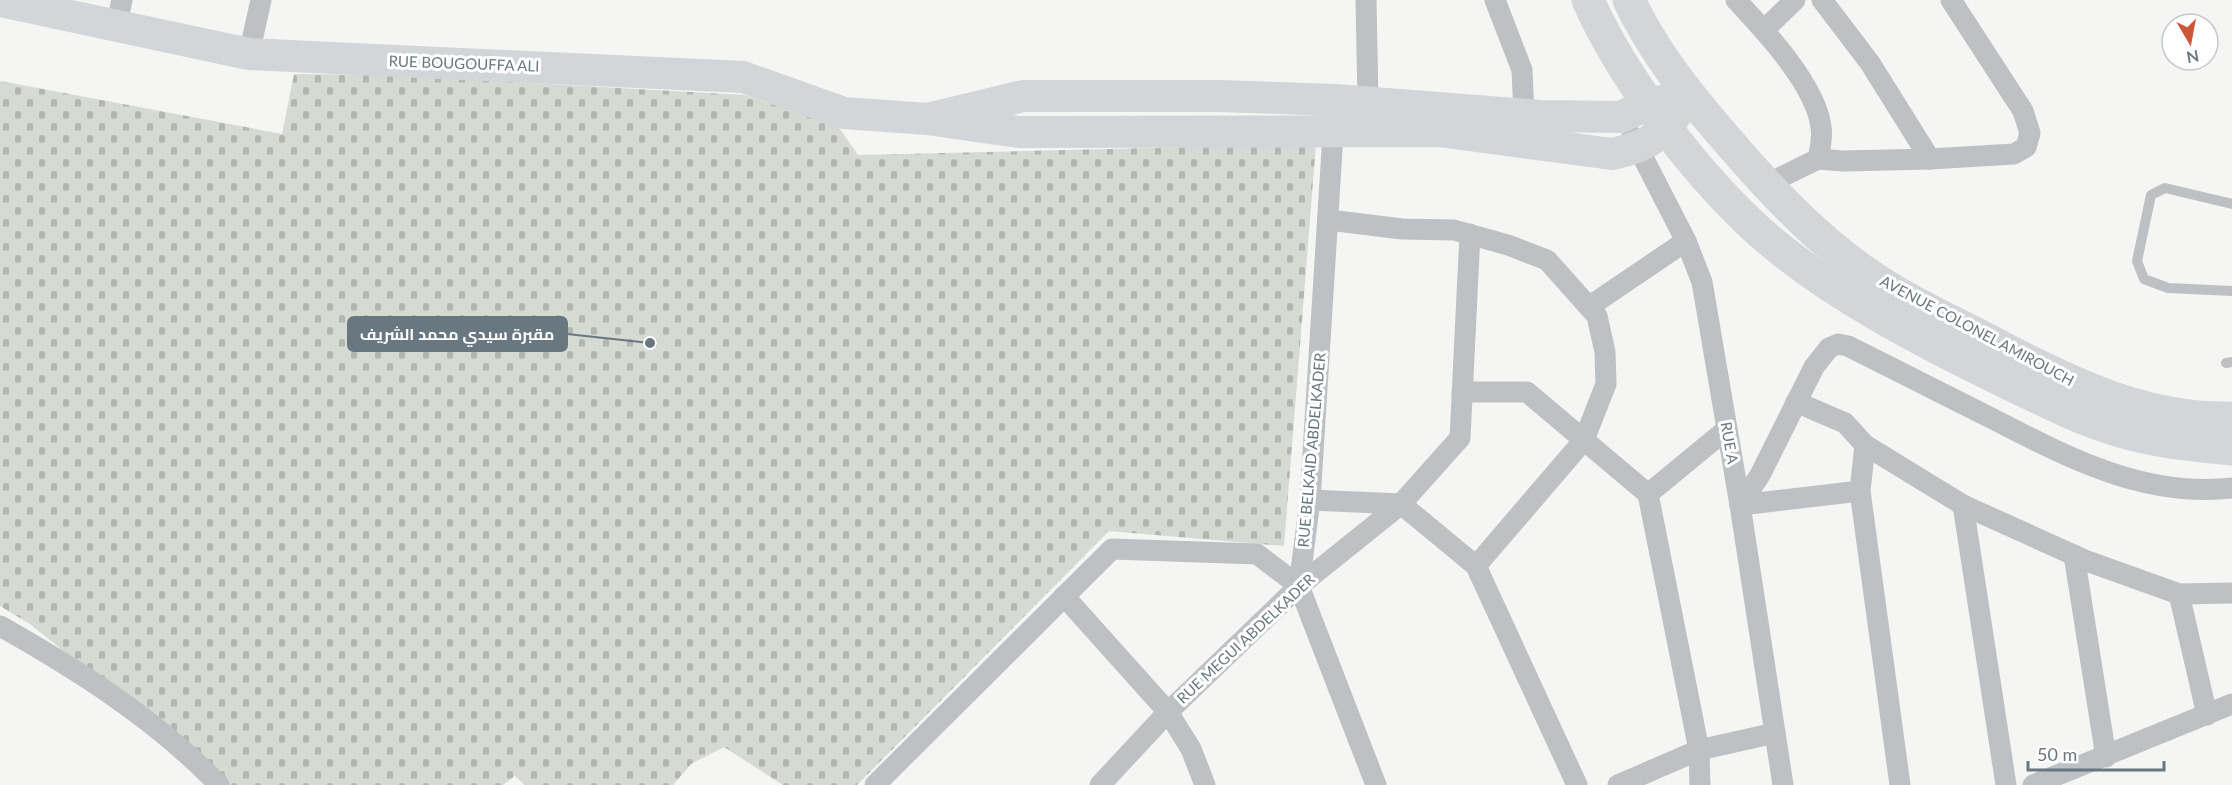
<svg xmlns="http://www.w3.org/2000/svg" width="2232" height="785" viewBox="0 0 2232 785" font-family="Lato,Cairo,sans-serif">
<defs>
<pattern id="cemetery-stones" width="16" height="16" patternUnits="userSpaceOnUse" patternTransform="scale(1.5)"><rect width="16" height="16" fill="#d5dad2"/><path d="M2 7V4a2 2 0 0 1 4 0v3zM10 15v-3a2 2 0 0 1 4 0v3z" fill="#b1b6b0"/></pattern>
</defs>
<rect width="100%" height="100%" fill="#f5f5f3"/>
<path fill="url(#cemetery-stones)" d="M 294,74 L 391,75 L 744,95 L 838,126 L 858,155 L 1316,144 L 1284,546 L 1109,531 L 857,785 L 783,785 L 724,747 L 691,764 L 673,785 L 525,785 L 515,776 L 503,785 L 229,785 L 30,624 L 0,606 L 0,81 L 282,134 Z"/>
<g fill="none" stroke-linecap="round" stroke-linejoin="round">
<g stroke="#bdc1c4" stroke-width="10">
<path d="M 2232,204 L 2165,188 L 2151,195 L 2137,261 L 2144,279 L 2168,288 L 2232,291"/>
<path d="M 2226,363 L 2232,362"/>
</g>
<g stroke="#bdc1c4" stroke-width="21">
<path d="M 1366,0 L 1368,102"/>
<path d="M 1495,0 L 1522,70 L 1524,114"/>
<path d="M 1736,0 C 1764,30 1816,85 1821,127 C 1823,137 1820,149 1818,159 L 1767,184"/>
<path d="M 1822,0 L 1870,63 L 1930,159"/>
<path d="M 116,27 L 122,0"/>
<path d="M 1764,30 L 1795,0"/>
<path d="M 249,54 L 261,0"/>
<path d="M 1334,118 L 1310,500 L 1299,586 L 1376,785"/>
<path d="M 1632,136 L 1686,241 L 1702,282 L 1740,505 L 1783,785"/>
<path d="M 1818,159 L 1843,161 L 1930,159 L 2014,154 L 2026,147 L 2030,133 L 2023,111 L 1951,0"/>
<path d="M 1329,220 L 1402,229 L 1454,230 L 1508,245 L 1547,260 L 1597,316 L 1605,352 L 1606,384 L 1584,440 L 1476,566"/>
<path d="M 1590,306 L 1686,241"/>
<path d="M 1462,392 L 1527,392 L 1648,494 L 1699,750 L 1700,785"/>
<path d="M 1796,402 L 1845,423 L 1865,445 L 1963,505 L 2087,561 L 2179,594 L 2232,593"/>
<path d="M 1865,445 L 1860,491 L 1900,785"/>
<path d="M 1648,494 L 1727,429"/>
<path d="M 1310,500 L 1401,504 L 1476,566 L 1577,785"/>
<path d="M 1740,505 L 1760,475 L 1814,367 L 1829,348 L 1838,344 L 1848,346 C 1895,370 1943,394 1991,418 C 2067,457 2143,498 2232,488"/>
<path d="M 1740,505 L 1860,491"/>
<path d="M 1963,505 L 2006,785"/>
<path d="M 2074,555 L 2106,757"/>
<path d="M 2179,594 L 2207,715"/>
<path d="M 1064,596 L 1168,712 L 1191,749 L 1205,785"/>
<path d="M 0,626 C 78,670 157,720 219,785"/>
<path d="M 875,785 L 1112,549 L 1257,554 L 1299,586"/>
<path d="M 1100,785 L 1168,712 L 1299,586 L 1401,504 L 1460,438 L 1470,234"/>
<path d="M 1618,785 L 1699,750 L 1775,733"/>
<path d="M 2033,785 L 2232,704"/>
</g>
<path stroke="#d2d6d9" stroke-width="32" d="M 0,1 L 249,54 L 743,77 L 844,113 L 927,119 L 1018,132 L 1439,131 L 1612,154 C 1656,145 1665,131 1689,96 L 1650,103 L 1621,117 L 1540,116 L 1335,100 L 1218,96 L 1023,96 L 927,119"/>
<g stroke="#d2d6d9" stroke-width="33">
<path d="M 1588,0 C 1621,75 1690,166 1750,223 C 1821,290 1928,345 2016,387 C 2049,403 2084,421 2120,431 C 2156,442 2195,445 2232,449"/>
<path d="M 1629,0 C 1654,53 1689,96 1728,141 C 1777,198 1830,254 1896,292 C 1930,312 1966,328 2001,347 C 2074,385 2147,420 2232,418"/>
</g>
</g>
<g text-anchor="middle" stroke-width="6" stroke-linejoin="round" paint-order="stroke">
<g font-size="15" fill="#687780" stroke="#fff">
<text transform="translate(464 64) rotate(2)" y="5">RUE BOUGOUFFA ALI</text>
<text transform="translate(1977 331) rotate(28)" y="5">AVENUE COLONEL AMIROUCH</text>
<text transform="translate(1729 443) rotate(80)" y="5">RUE A</text>
<text transform="translate(1312 450) rotate(-85)" y="5">RUE BELKAID ABDELKADER</text>
<text transform="translate(1246 639) rotate(-43)" y="5">RUE MEGUI ABDELKADER</text>
</g>
</g>
<path fill="none" stroke="#687780" stroke-width="2" d="M650 343L567 334"/>
<circle fill="#687780" stroke="#fff" stroke-width="2" cx="650" cy="343" r="6"/>
<rect fill="#687780" stroke="#687780" stroke-width="2" x="348" y="317" width="219" height="34" rx="6"/>
<g font-size="16" text-anchor="middle" font-weight="bold" fill="#fff">
<text x="457" y="340">مقبرة سيدي محمد الشريف</text>
</g>
<g transform="translate(2190 42) rotate(170)"><circle r="28" fill="#ffffff" stroke="#c3c9cc" stroke-width="1.5"/>
<path d="M0-4.5L10 22L0 15L-10 22Z" fill="#ce543a"/>
<text y="-9" font-size="16" font-weight="bold" text-anchor="middle" fill="#687780">N</text>
</g>
<path d="M2028 761v9h136v-9" fill="none" stroke="#687780" stroke-width="3"/>
<text x="2037" y="761" font-size="18" fill="#687780" stroke="#ffffff" stroke-width="4.5" paint-order="stroke">50 m</text>
</svg>
